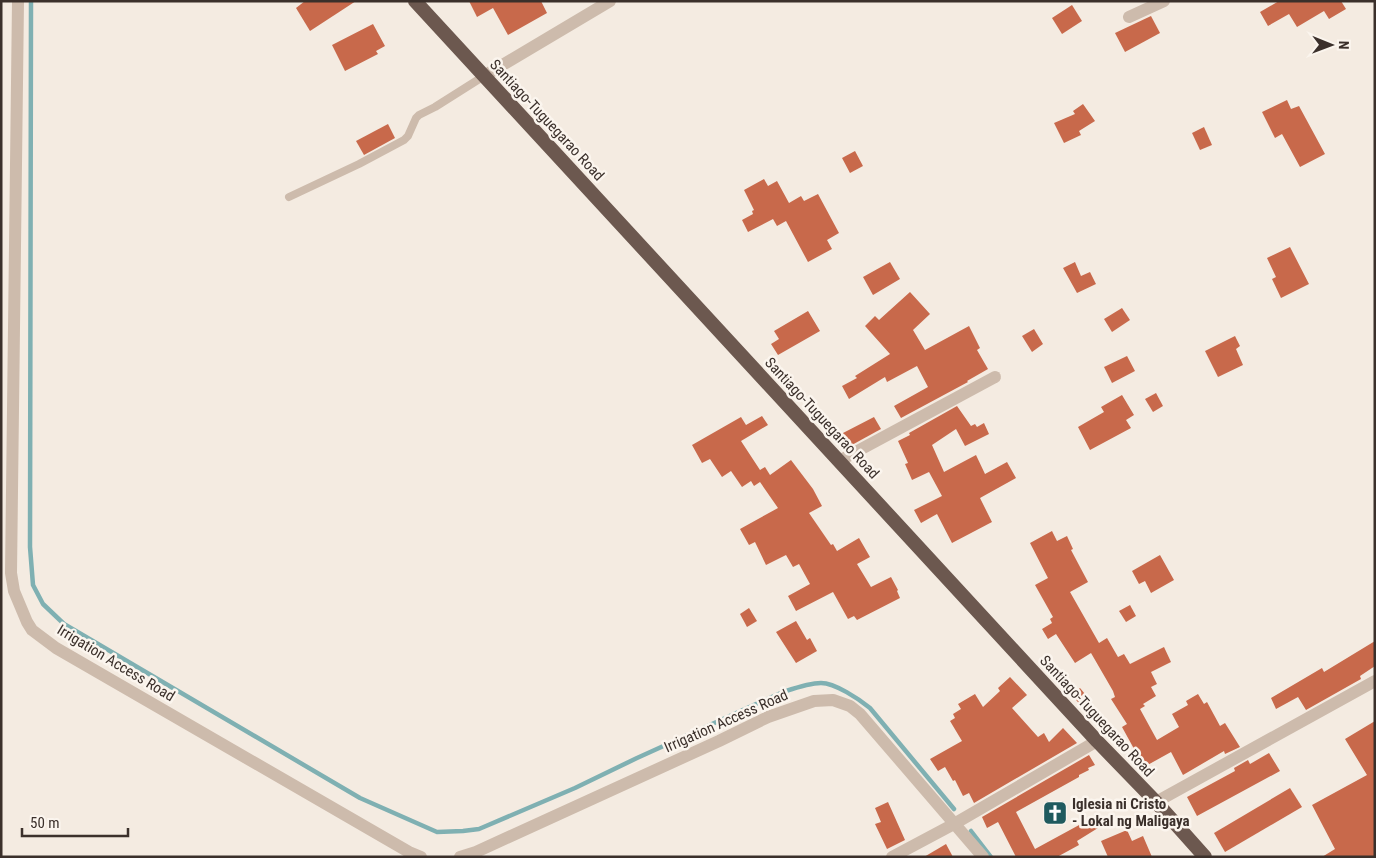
<svg xmlns="http://www.w3.org/2000/svg" width="1376" height="858" viewBox="0 0 1376 858" font-family="'Roboto Condensed',sans-serif">
<rect width="100%" height="100%" fill="#f4ebe1"/>
<g fill="none" stroke-linecap="round" stroke-linejoin="round">
<g stroke="#7fb0b2" stroke-width="4.5">
<path d="M 31,1 L 30,547 L 33,585 L 43,604 L 64,624 L 360,798 L 437,832 L 463,831 L 479,829 L 575,788 L 637,758 L 783,692 C 795,688 809,683 821,683 C 835,683 859,699 870,708 L 954,809"/>
<path d="M 971,831 L 991,857"/>
</g>
</g>
<g fill="#c8694b">
<path d="M 305,1 L 356,1 L 310,31 L 296,8 Z"/>
<path d="M 469,1 L 541,1 L 547,13 L 508,35 L 493,8 L 477,17 Z"/>
<path d="M 1279,1 L 1341,1 L 1346,9 L 1329,19 L 1324,11 L 1297,27 L 1289,14 L 1268,26 L 1260,12 Z"/>
<path d="M 1072,5 L 1082,21 L 1062,34 L 1052,18 Z"/>
<path d="M 1151,16 L 1160,33 L 1125,52 L 1115,33 Z"/>
<path d="M 373,24 L 385,46 L 376,51 L 378,54 L 345,71 L 332,45 Z"/>
<path d="M 1287,100 L 1291,109 L 1299,106 L 1325,154 L 1300,167 L 1282,134 L 1275,138 L 1262,112 Z"/>
<path d="M 1083,104 L 1095,121 L 1079,131 L 1081,135 L 1064,143 L 1054,123 L 1075,114 L 1073,111 Z"/>
<path d="M 388,124 L 395,138 L 364,155 L 356,141 Z"/>
<path d="M 1204,127 L 1212,145 L 1200,150 L 1192,133 Z"/>
<path d="M 855,151 L 863,166 L 850,173 L 842,158 Z"/>
<path d="M 764,179 L 768,186 L 777,181 L 789,203 L 801,196 L 804,201 L 818,194 L 839,233 L 827,240 L 832,249 L 808,262 L 786,221 L 777,226 L 773,219 L 748,232 L 742,220 L 753,214 L 752,211 L 754,210 L 744,190 Z"/>
<path d="M 1290,247 L 1309,284 L 1281,298 L 1272,279 L 1276,277 L 1267,258 Z"/>
<path d="M 890,262 L 900,279 L 873,295 L 863,277 Z"/>
<path d="M 1075,262 L 1081,276 L 1090,272 L 1096,284 L 1077,293 L 1063,268 Z"/>
<path d="M 910,292 L 930,314 L 913,330 L 925,350 L 969,326 L 980,348 L 977,350 L 988,369 L 967,381 L 968,382 L 901,418 L 894,406 L 928,387 L 917,366 L 887,382 L 885,377 L 849,399 L 842,386 L 857,378 L 855,376 L 890,354 L 865,326 L 875,316 L 879,320 Z"/>
<path d="M 1122,308 L 1130,320 L 1112,332 L 1104,319 Z"/>
<path d="M 808,311 L 820,331 L 778,355 L 771,344 L 779,339 L 774,331 Z"/>
<path d="M 1034,329 L 1043,344 L 1032,352 L 1022,336 Z"/>
<path d="M 1235,336 L 1240,346 L 1236,349 L 1243,365 L 1218,377 L 1205,351 Z"/>
<path d="M 1127,356 L 1135,371 L 1112,383 L 1104,367 Z"/>
<path d="M 1156,393 L 1163,406 L 1153,412 L 1145,399 Z"/>
<path d="M 1122,395 L 1134,415 L 1126,420 L 1131,428 L 1090,450 L 1078,427 L 1104,412 L 1101,407 Z"/>
<path d="M 957,406 L 971,426 L 975,424 L 977,427 L 984,423 L 989,434 L 965,446 L 956,429 L 932,445 L 944,472 L 976,455 L 985,474 L 1007,462 L 1016,478 L 980,498 L 992,522 L 952,543 L 937,514 L 921,523 L 914,510 L 942,496 L 929,472 L 912,480 L 905,464 L 908,463 L 898,441 L 910,435 L 909,433 Z"/>
<path d="M 762,416 L 768,425 L 741,441 L 760,470 L 765,467 L 770,475 L 791,460 L 813,489 L 822,506 L 809,513 L 831,545 L 833,544 L 837,551 L 859,538 L 870,557 L 857,564 L 871,587 L 891,577 L 898,590 L 897,591 L 900,598 L 857,620 L 854,616 L 848,619 L 833,592 L 796,611 L 788,596 L 810,584 L 799,564 L 793,567 L 786,555 L 766,565 L 755,542 L 749,545 L 740,529 L 778,508 L 760,482 L 754,486 L 751,481 L 742,487 L 731,471 L 722,477 L 710,459 L 702,463 L 692,445 L 741,417 L 746,425 Z"/>
<path d="M 874,417 L 881,429 L 850,446 L 843,433 Z"/>
<path d="M 1052,531 L 1057,541 L 1067,536 L 1073,549 L 1071,550 L 1088,582 L 1070,592 L 1099,643 L 1107,638 L 1118,657 L 1124,654 L 1130,664 L 1164,647 L 1171,662 L 1151,672 L 1157,684 L 1151,687 L 1156,696 L 1143,704 L 1145,706 L 1140,709 L 1157,740 L 1179,727 L 1172,714 L 1188,705 L 1186,701 L 1198,694 L 1204,704 L 1207,702 L 1220,726 L 1225,723 L 1240,747 L 1225,754 L 1224,751 L 1183,775 L 1171,752 L 1144,767 L 1122,727 L 1127,724 L 1111,699 L 1115,697 L 1113,691 L 1091,653 L 1075,663 L 1056,634 L 1048,639 L 1042,629 L 1052,623 L 1050,619 L 1053,617 L 1035,585 L 1048,578 L 1030,543 Z"/>
<path d="M 1160,555 L 1174,580 L 1151,593 L 1145,581 L 1139,584 L 1132,571 Z"/>
<path d="M 1130,605 L 1136,616 L 1126,622 L 1119,611 Z"/>
<path d="M 749,608 L 757,621 L 747,627 L 740,614 Z"/>
<path d="M 796,621 L 807,640 L 810,638 L 817,651 L 796,663 L 776,632 Z"/>
<path d="M 1375,641 L 1375,666 L 1360,676 L 1361,679 L 1306,710 L 1298,697 L 1276,709 L 1271,698 L 1322,668 L 1324,672 Z"/>
<path d="M 1010,677 L 1027,695 L 1012,708 L 1038,737 L 1044,733 L 1049,742 L 1063,728 L 1077,743 L 974,803 L 969,793 L 963,796 L 955,780 L 953,781 L 945,767 L 938,771 L 930,759 L 962,741 L 950,721 L 955,718 L 953,714 L 961,709 L 958,704 L 975,694 L 983,707 L 1000,691 L 998,688 Z"/>
<path d="M 1080,688 L 1090,700 L 1082,707 L 1072,695 Z"/>
<path d="M 1375,721 L 1375,857 L 1322,857 L 1335,849 L 1312,805 L 1367,775 L 1345,739 Z"/>
<path d="M 1269,753 L 1280,771 L 1197,816 L 1187,797 L 1235,771 L 1234,768 L 1248,760 L 1250,764 Z"/>
<path d="M 1089,755 L 1095,765 L 1088,768 L 1089,770 L 1079,775 L 1079,777 L 1016,812 L 1035,849 L 1092,818 L 1098,828 L 1077,841 L 1079,845 L 1057,857 L 1016,857 L 998,822 L 987,828 L 982,817 Z"/>
<path d="M 1290,788 L 1302,807 L 1225,852 L 1214,833 Z"/>
<path d="M 888,802 L 905,840 L 887,849 L 875,824 L 881,822 L 875,808 Z"/>
<path d="M 1127,830 L 1132,841 L 1143,836 L 1152,857 L 1108,857 L 1101,841 Z"/>
<path d="M 946,844 L 953,857 L 924,857 Z"/>
</g>
<g fill="none" stroke-linecap="round" stroke-linejoin="round">
<path stroke="#cdbbac" stroke-width="8" d="M 289,197 L 359,164 L 404,140 L 408,136 L 416,118 L 419,115 L 435,107 L 484,76"/>
<g stroke="#cdbbac" stroke-width="12">
<path d="M 18,1 L 11,573 L 14,591 L 27,622 L 32,630 L 56,648 L 409,852 L 421,857"/>
<path d="M 1129,17 L 1164,1"/>
<path d="M 484,76 L 610,1"/>
<path d="M 839,461 L 995,377"/>
<path d="M 1156,802 L 1375,681"/>
<path d="M 460,857 L 476,852 L 719,741 L 768,717 L 814,701 L 833,700 L 850,706 L 860,714 L 983,857"/>
<path d="M 892,857 L 954,824 L 1097,741"/>
</g>
<path stroke="#6c584f" stroke-width="14" d="M 415,1 L 1097,741 L 1156,802 L 1205,857"/>
</g>
<defs>
<symbol id="church-square" viewBox="-11 -11 22 22"><rect x="-9" y="-9" width="18" height="18" rx="4" fill="#1f5a5e" stroke="#fbf5ee"/><path d="M-1.2-6h2.4v3.5h3.3v2.4h-3.3V6h-2.4V-.1h-3.3v-2.4h3.3Z" fill="#fff"/></symbol>
</defs>
<g fill-rule="evenodd">
<use href="#church-square" x="1041" y="799" width="28" height="28"/>
</g>
<g text-anchor="middle" stroke-width="5" stroke-linejoin="round" paint-order="stroke">
<g font-size="15" fill="#3b302b" stroke="#fbf5ee">
<text transform="translate(547 120) rotate(47)" y="5">Santiago-Tuguegarao Road</text>
<text transform="translate(822 418) rotate(47)" y="5">Santiago-Tuguegarao Road</text>
<text transform="translate(116 663) rotate(31)" y="5">Irrigation Access Road</text>
<text transform="translate(1097 716) rotate(47)" y="5">Santiago-Tuguegarao Road</text>
<text transform="translate(726 721) rotate(-24)" y="5">Irrigation Access Road</text>
</g>
<g font-size="15" font-weight="bold" fill="#3b302b" stroke="#fbf5ee" text-anchor="start">
<text x="1072" y="809">Iglesia ni Cristo<tspan x="1072" dy="17">- Lokal ng Maligaya</tspan></text>
</g>
</g>
<rect width="1376" height="858" fill="none" stroke="#3b302b" stroke-width="5"/>
<g transform="translate(1331 45) rotate(91)" stroke="#fbf5ee" stroke-width="4" paint-order="stroke">
<path d="M0-4L9 19L0 12L-9 19Z" fill="#3b302b"/>
<text y="-8" font-size="14" font-weight="bold" text-anchor="middle" fill="#3b302b">N</text>
</g>
<path d="M22 828v8h106v-8" fill="none" stroke="#3b302b" stroke-width="2.5"/>
<text x="30" y="828" font-size="15" fill="#3b302b" stroke="#fbf5ee" stroke-width="4" paint-order="stroke">50 m</text>
</svg>
